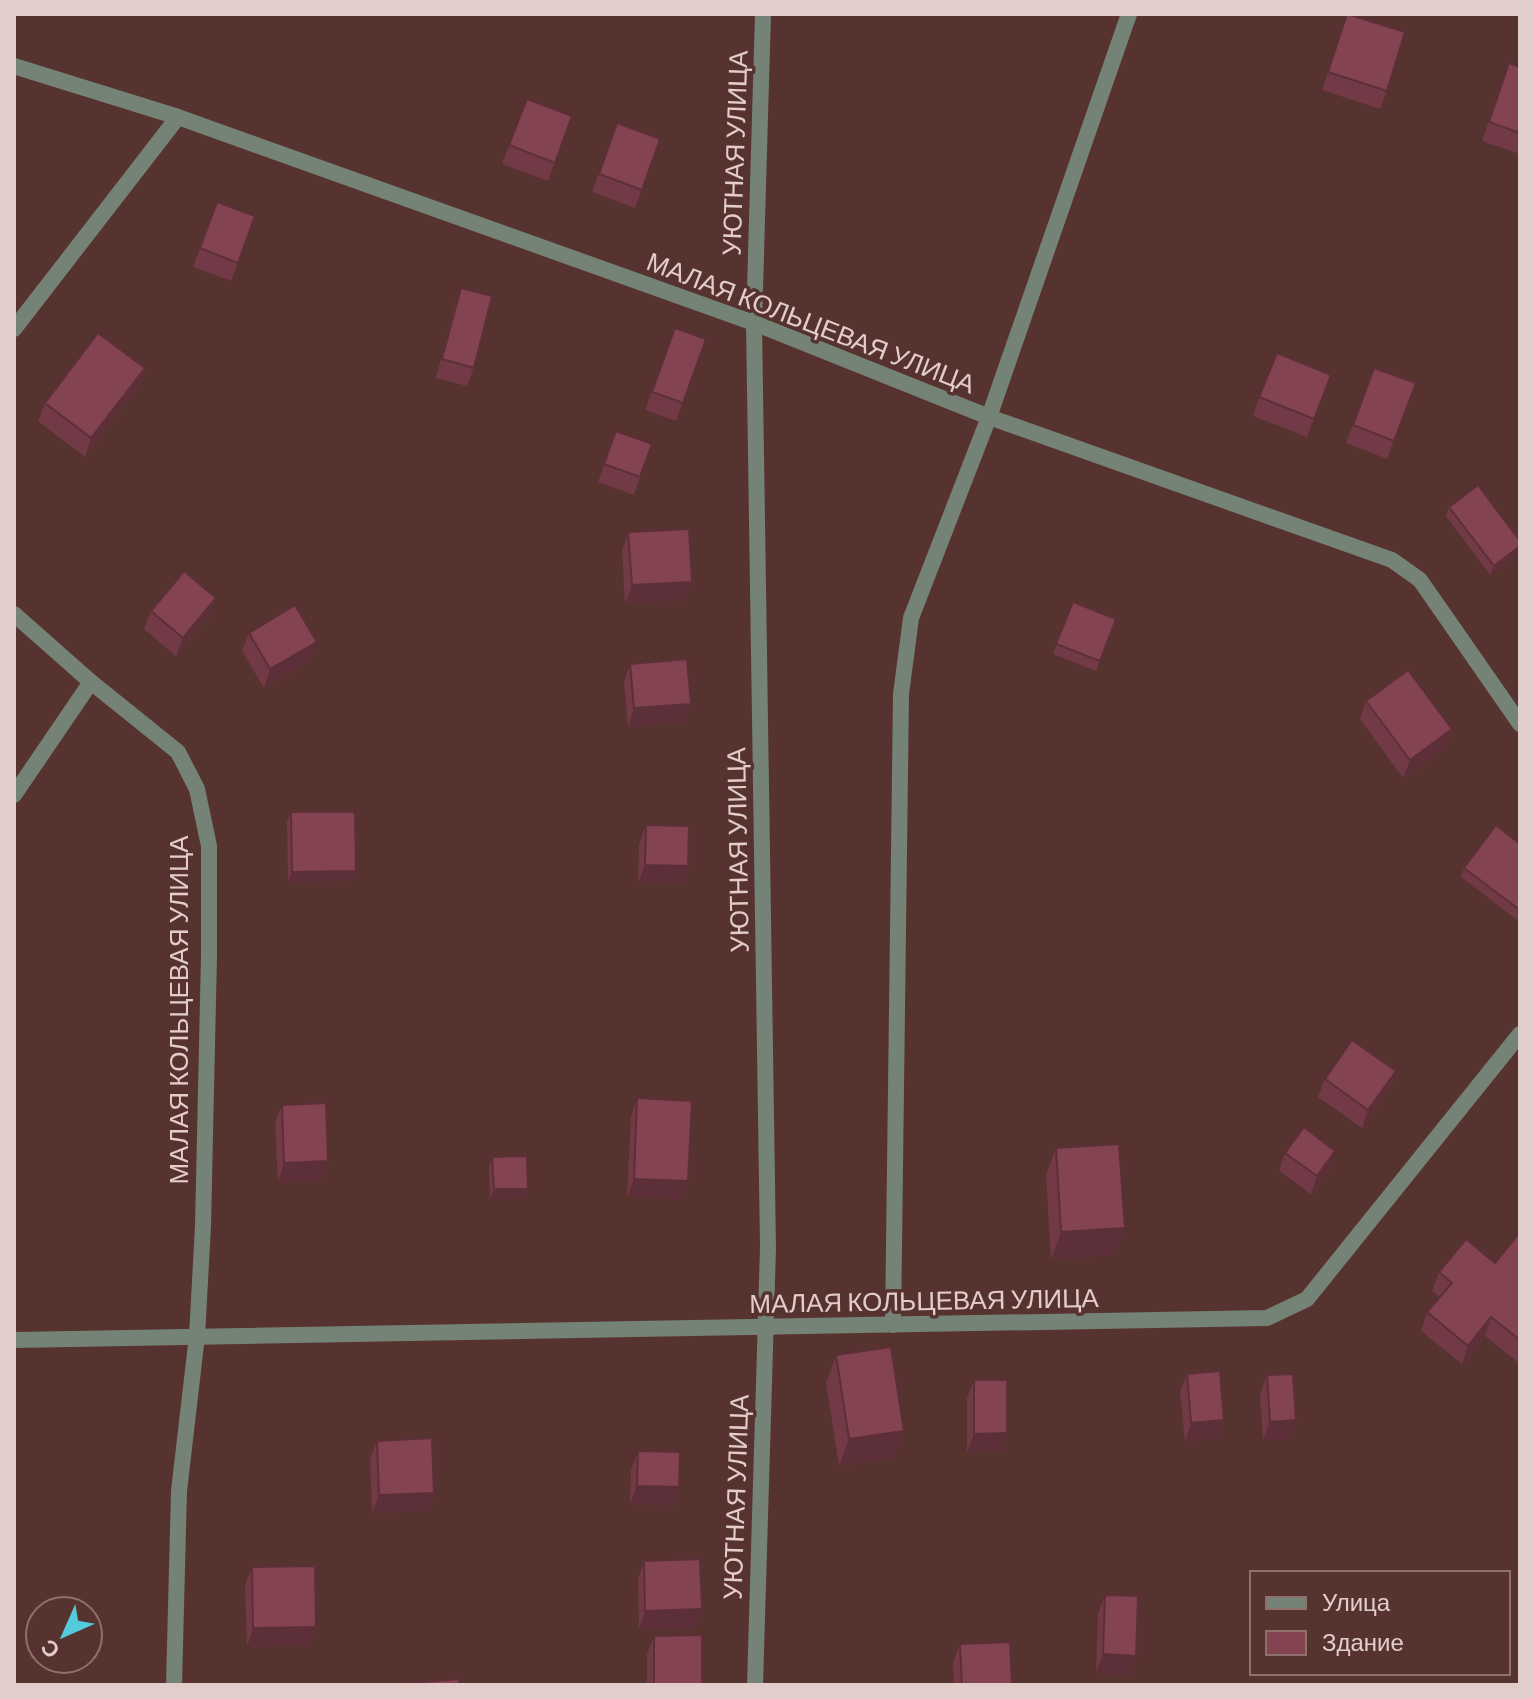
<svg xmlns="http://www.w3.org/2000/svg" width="1534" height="1699" viewBox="0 0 1534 1699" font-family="Barlow,sans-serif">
<rect width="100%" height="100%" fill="#56332f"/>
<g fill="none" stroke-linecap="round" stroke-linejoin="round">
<g stroke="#758276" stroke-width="16">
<path d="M 14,66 L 178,117 L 754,323 L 989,417 L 1392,560 L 1420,580 L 1520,724"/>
<path d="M 14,329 L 178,117"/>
<path d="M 14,614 L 91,682 L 178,752 L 197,789 L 209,846 L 209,955 L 203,1226 L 197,1336 L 179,1491 L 174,1685"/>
<path d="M 14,795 L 91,682"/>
<path d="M 893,1325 L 901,694 L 911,618 L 989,417 L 1129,14"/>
<path d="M 14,1340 L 1267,1318 L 1307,1299 L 1520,1034"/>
<path d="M 755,1685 L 768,1248 L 754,323 L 763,14"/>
</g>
</g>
<g fill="#713a46">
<path d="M 1347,14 L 1387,91 L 1380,109 L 1322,90 Z"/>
<path d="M 1509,63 L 1520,67 L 1520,154 L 1482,141 Z"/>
<path d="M 527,99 L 572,116 L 548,181 L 502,164 Z"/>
<path d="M 617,123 L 660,139 L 635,208 L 592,192 Z"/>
<path d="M 217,202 L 255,216 L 231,281 L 193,267 Z"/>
<path d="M 461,288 L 474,368 L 467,386 L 436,378 L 455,306 Z"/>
<path d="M 675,328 L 706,339 L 676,421 L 645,410 Z"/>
<path d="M 145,368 L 138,387 L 85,457 L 38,421 L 45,403 Z"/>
<path d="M 1374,368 L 1416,383 L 1387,459 L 1346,443 Z"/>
<path d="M 1331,375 L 1307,437 L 1253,416 L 1259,397 Z"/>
<path d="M 616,431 L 652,444 L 634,495 L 598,482 Z"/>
<path d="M 1449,507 L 1520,541 L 1519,553 L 1490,575 L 1446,516 Z"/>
<path d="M 628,532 L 685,600 L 625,603 L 622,551 Z"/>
<path d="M 1073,602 L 1116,619 L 1096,671 L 1053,654 Z"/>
<path d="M 151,611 L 209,616 L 176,656 L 144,629 Z"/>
<path d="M 249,633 L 310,660 L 264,688 L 242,651 Z"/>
<path d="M 630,664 L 691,704 L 684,722 L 628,727 L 624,682 Z"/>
<path d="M 1366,701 L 1452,729 L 1445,747 L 1403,778 L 1360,719 Z"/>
<path d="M 291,812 L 356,871 L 353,880 L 288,882 L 287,822 Z"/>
<path d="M 646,825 L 688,866 L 682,884 L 638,883 L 639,844 Z"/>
<path d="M 1520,844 L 1520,922 L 1461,877 L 1464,868 Z"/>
<path d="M 1396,1071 L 1389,1089 L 1362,1128 L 1318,1097 L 1325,1079 Z"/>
<path d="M 637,1098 L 682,1199 L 627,1197 L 631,1117 Z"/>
<path d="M 282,1105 L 322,1180 L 278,1182 L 275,1123 Z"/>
<path d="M 1056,1148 L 1115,1255 L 1051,1259 L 1046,1175 Z"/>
<path d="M 1285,1153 L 1329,1169 L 1311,1194 L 1279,1171 Z"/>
<path d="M 492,1157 L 528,1189 L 524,1198 L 490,1199 L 489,1166 Z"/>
<path d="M 1520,1232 L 1520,1364 L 1485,1336 L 1462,1364 L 1421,1331 L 1427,1312 L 1440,1297 L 1432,1291 L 1439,1272 L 1495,1263 Z"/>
<path d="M 836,1355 L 894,1458 L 839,1466 L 826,1383 Z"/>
<path d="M 1187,1374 L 1224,1420 L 1218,1438 L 1185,1442 L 1180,1392 Z"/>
<path d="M 1267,1375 L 1289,1439 L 1263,1440 L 1260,1394 Z"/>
<path d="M 974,1380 L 1007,1433 L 1000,1452 L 967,1452 L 967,1398 Z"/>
<path d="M 377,1441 L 434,1493 L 428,1511 L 372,1513 L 370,1459 Z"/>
<path d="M 638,1451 L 679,1487 L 672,1505 L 630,1504 L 631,1470 Z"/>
<path d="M 644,1561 L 695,1628 L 639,1629 L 638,1579 Z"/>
<path d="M 252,1567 L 316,1627 L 309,1645 L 247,1647 L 245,1585 Z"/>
<path d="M 1105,1595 L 1136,1656 L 1130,1674 L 1096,1673 L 1098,1613 Z"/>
<path d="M 654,1636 L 702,1685 L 647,1685 L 647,1654 Z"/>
<path d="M 960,1644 L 1012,1685 L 954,1685 L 953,1662 Z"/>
</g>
<g fill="#5c2f39">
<path d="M 145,368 L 138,387 L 85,457 L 91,438 Z"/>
<path d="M 1520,546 L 1519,553 L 1490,575 L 1494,566 Z"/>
<path d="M 692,582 L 685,600 L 625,603 L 632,585 Z"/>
<path d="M 216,598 L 209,616 L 176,656 L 183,638 Z"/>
<path d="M 317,642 L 310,660 L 264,688 L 270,669 Z"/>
<path d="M 691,704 L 684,722 L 628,727 L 634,708 Z"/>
<path d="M 1452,729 L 1445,747 L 1403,778 L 1410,760 Z"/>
<path d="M 645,865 L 688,866 L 682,884 L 638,883 Z"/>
<path d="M 356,871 L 353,880 L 288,882 L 292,872 Z"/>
<path d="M 1396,1071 L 1389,1089 L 1362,1128 L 1368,1110 Z"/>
<path d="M 1335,1151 L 1329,1169 L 1311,1194 L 1317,1176 Z"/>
<path d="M 328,1161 L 322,1180 L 278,1182 L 284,1163 Z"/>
<path d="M 634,1179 L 688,1181 L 682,1199 L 627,1197 Z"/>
<path d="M 494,1189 L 528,1189 L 524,1198 L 490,1199 Z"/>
<path d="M 1125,1228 L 1115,1255 L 1051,1259 L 1061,1232 Z"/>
<path d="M 1491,1317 L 1485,1336 L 1462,1364 L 1468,1346 Z"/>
<path d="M 1224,1420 L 1218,1438 L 1185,1442 L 1191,1423 Z"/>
<path d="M 1296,1420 L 1289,1439 L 1263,1440 L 1270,1422 Z"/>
<path d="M 904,1431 L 894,1458 L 839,1466 L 849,1439 Z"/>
<path d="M 1007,1433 L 1000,1452 L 967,1452 L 974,1434 Z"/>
<path d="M 637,1486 L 679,1487 L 672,1505 L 630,1504 Z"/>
<path d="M 434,1493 L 428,1511 L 372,1513 L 379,1495 Z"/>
<path d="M 702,1609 L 695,1628 L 639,1629 L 645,1611 Z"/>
<path d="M 316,1627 L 309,1645 L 247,1647 L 253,1628 Z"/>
<path d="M 1103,1654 L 1136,1656 L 1130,1674 L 1096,1673 Z"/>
</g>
<g fill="#834351" stroke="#5c2f39" stroke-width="2">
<path d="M 1347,14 L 1405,32 L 1387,91 L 1328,72 Z"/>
<path d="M 1509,63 L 1520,67 L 1520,133 L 1489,122 Z"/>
<path d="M 527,99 L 572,116 L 555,163 L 509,145 Z"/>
<path d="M 617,123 L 660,139 L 642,190 L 599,174 Z"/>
<path d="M 217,202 L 255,216 L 238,263 L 200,248 Z"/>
<path d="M 461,288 L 492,296 L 474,368 L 442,359 Z"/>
<path d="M 675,328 L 706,339 L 683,403 L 652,392 Z"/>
<path d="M 98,333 L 145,368 L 91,438 L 45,403 Z"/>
<path d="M 1277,353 L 1331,375 L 1314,419 L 1259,397 Z"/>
<path d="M 1374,368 L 1416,383 L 1394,441 L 1353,425 Z"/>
<path d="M 616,431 L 652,444 L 640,477 L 604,464 Z"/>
<path d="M 1478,485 L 1520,541 L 1520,546 L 1494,566 L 1449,507 Z"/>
<path d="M 689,529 L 692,582 L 632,585 L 628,532 Z"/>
<path d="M 184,571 L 216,598 L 183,638 L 151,611 Z"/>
<path d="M 1073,602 L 1116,619 L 1100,661 L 1056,644 Z"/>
<path d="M 295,605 L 317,642 L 270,669 L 249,633 Z"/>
<path d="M 687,659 L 691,704 L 634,708 L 630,664 Z"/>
<path d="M 1408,670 L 1452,729 L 1410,760 L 1366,701 Z"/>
<path d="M 291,812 L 355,812 L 356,871 L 292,872 Z"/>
<path d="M 646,825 L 689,826 L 688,866 L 645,865 Z"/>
<path d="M 1496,825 L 1520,844 L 1520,910 L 1464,868 Z"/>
<path d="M 1352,1040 L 1396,1071 L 1368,1110 L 1325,1079 Z"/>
<path d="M 637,1098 L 692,1101 L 688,1181 L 634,1179 Z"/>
<path d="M 326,1103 L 328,1161 L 284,1163 L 282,1105 Z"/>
<path d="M 1304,1127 L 1335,1151 L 1317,1176 L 1285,1153 Z"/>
<path d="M 1119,1144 L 1125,1228 L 1061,1232 L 1056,1148 Z"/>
<path d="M 527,1156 L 528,1189 L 494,1189 L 492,1157 Z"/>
<path d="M 1520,1232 L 1520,1340 L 1491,1317 L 1468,1346 L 1427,1312 L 1452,1283 L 1439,1272 L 1466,1239 L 1495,1263 Z"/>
<path d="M 891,1347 L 904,1431 L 849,1439 L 836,1355 Z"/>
<path d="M 1220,1371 L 1224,1420 L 1191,1423 L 1187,1374 Z"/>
<path d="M 1293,1374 L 1296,1420 L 1270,1422 L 1267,1375 Z"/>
<path d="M 974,1380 L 1007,1380 L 1007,1433 L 974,1434 Z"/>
<path d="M 432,1438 L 434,1493 L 379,1495 L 377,1441 Z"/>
<path d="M 638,1451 L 680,1452 L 679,1487 L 637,1486 Z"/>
<path d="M 700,1559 L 702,1609 L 645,1611 L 644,1561 Z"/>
<path d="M 315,1566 L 316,1627 L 253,1628 L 252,1567 Z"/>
<path d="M 1105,1595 L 1138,1596 L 1136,1656 L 1103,1654 Z"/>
<path d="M 702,1635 L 702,1685 L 654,1685 L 654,1636 Z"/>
<path d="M 1010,1642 L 1012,1685 L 962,1685 L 960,1644 Z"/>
<path d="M 459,1679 L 459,1685 L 411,1685 L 411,1683 Z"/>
</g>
<g text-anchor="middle" stroke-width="7" stroke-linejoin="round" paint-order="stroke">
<g font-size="26" fill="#e3cdca" stroke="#56332f">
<text transform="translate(735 153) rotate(-88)" y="9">УЮТНАЯ УЛИЦА</text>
<text transform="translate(811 323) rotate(21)" y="9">МАЛАЯ КОЛЬЦЕВАЯ УЛИЦА</text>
<text transform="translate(738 850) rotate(-91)" y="9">УЮТНАЯ УЛИЦА</text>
<text transform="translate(179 1010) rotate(-90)" y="9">МАЛАЯ КОЛЬЦЕВАЯ УЛИЦА</text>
<text transform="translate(924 1301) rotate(-1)" y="9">МАЛАЯ КОЛЬЦЕВАЯ УЛИЦА</text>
<text transform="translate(736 1497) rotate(-88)" y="9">УЮТНАЯ УЛИЦА</text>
</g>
</g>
<rect width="1534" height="1699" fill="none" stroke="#e3cdca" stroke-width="32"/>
<rect x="1250" y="1571" width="260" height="104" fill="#56332f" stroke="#8e716d" stroke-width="2"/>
<rect x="1266" y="1597" width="40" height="12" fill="#758276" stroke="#8e716d" stroke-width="2"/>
<text x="1322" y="1611" font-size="24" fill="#e3cdca">Улица</text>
<rect x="1266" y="1631" width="40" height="24" fill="#834351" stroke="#8e716d" stroke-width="2"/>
<text x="1322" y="1651" font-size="24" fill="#e3cdca">Здание</text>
<g transform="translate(64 1635) rotate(225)"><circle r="38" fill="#56332f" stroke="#8e716d" stroke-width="2"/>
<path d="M0-6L14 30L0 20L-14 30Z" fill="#53cbda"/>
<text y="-12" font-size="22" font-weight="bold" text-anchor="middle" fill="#e3cdca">С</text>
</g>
</svg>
